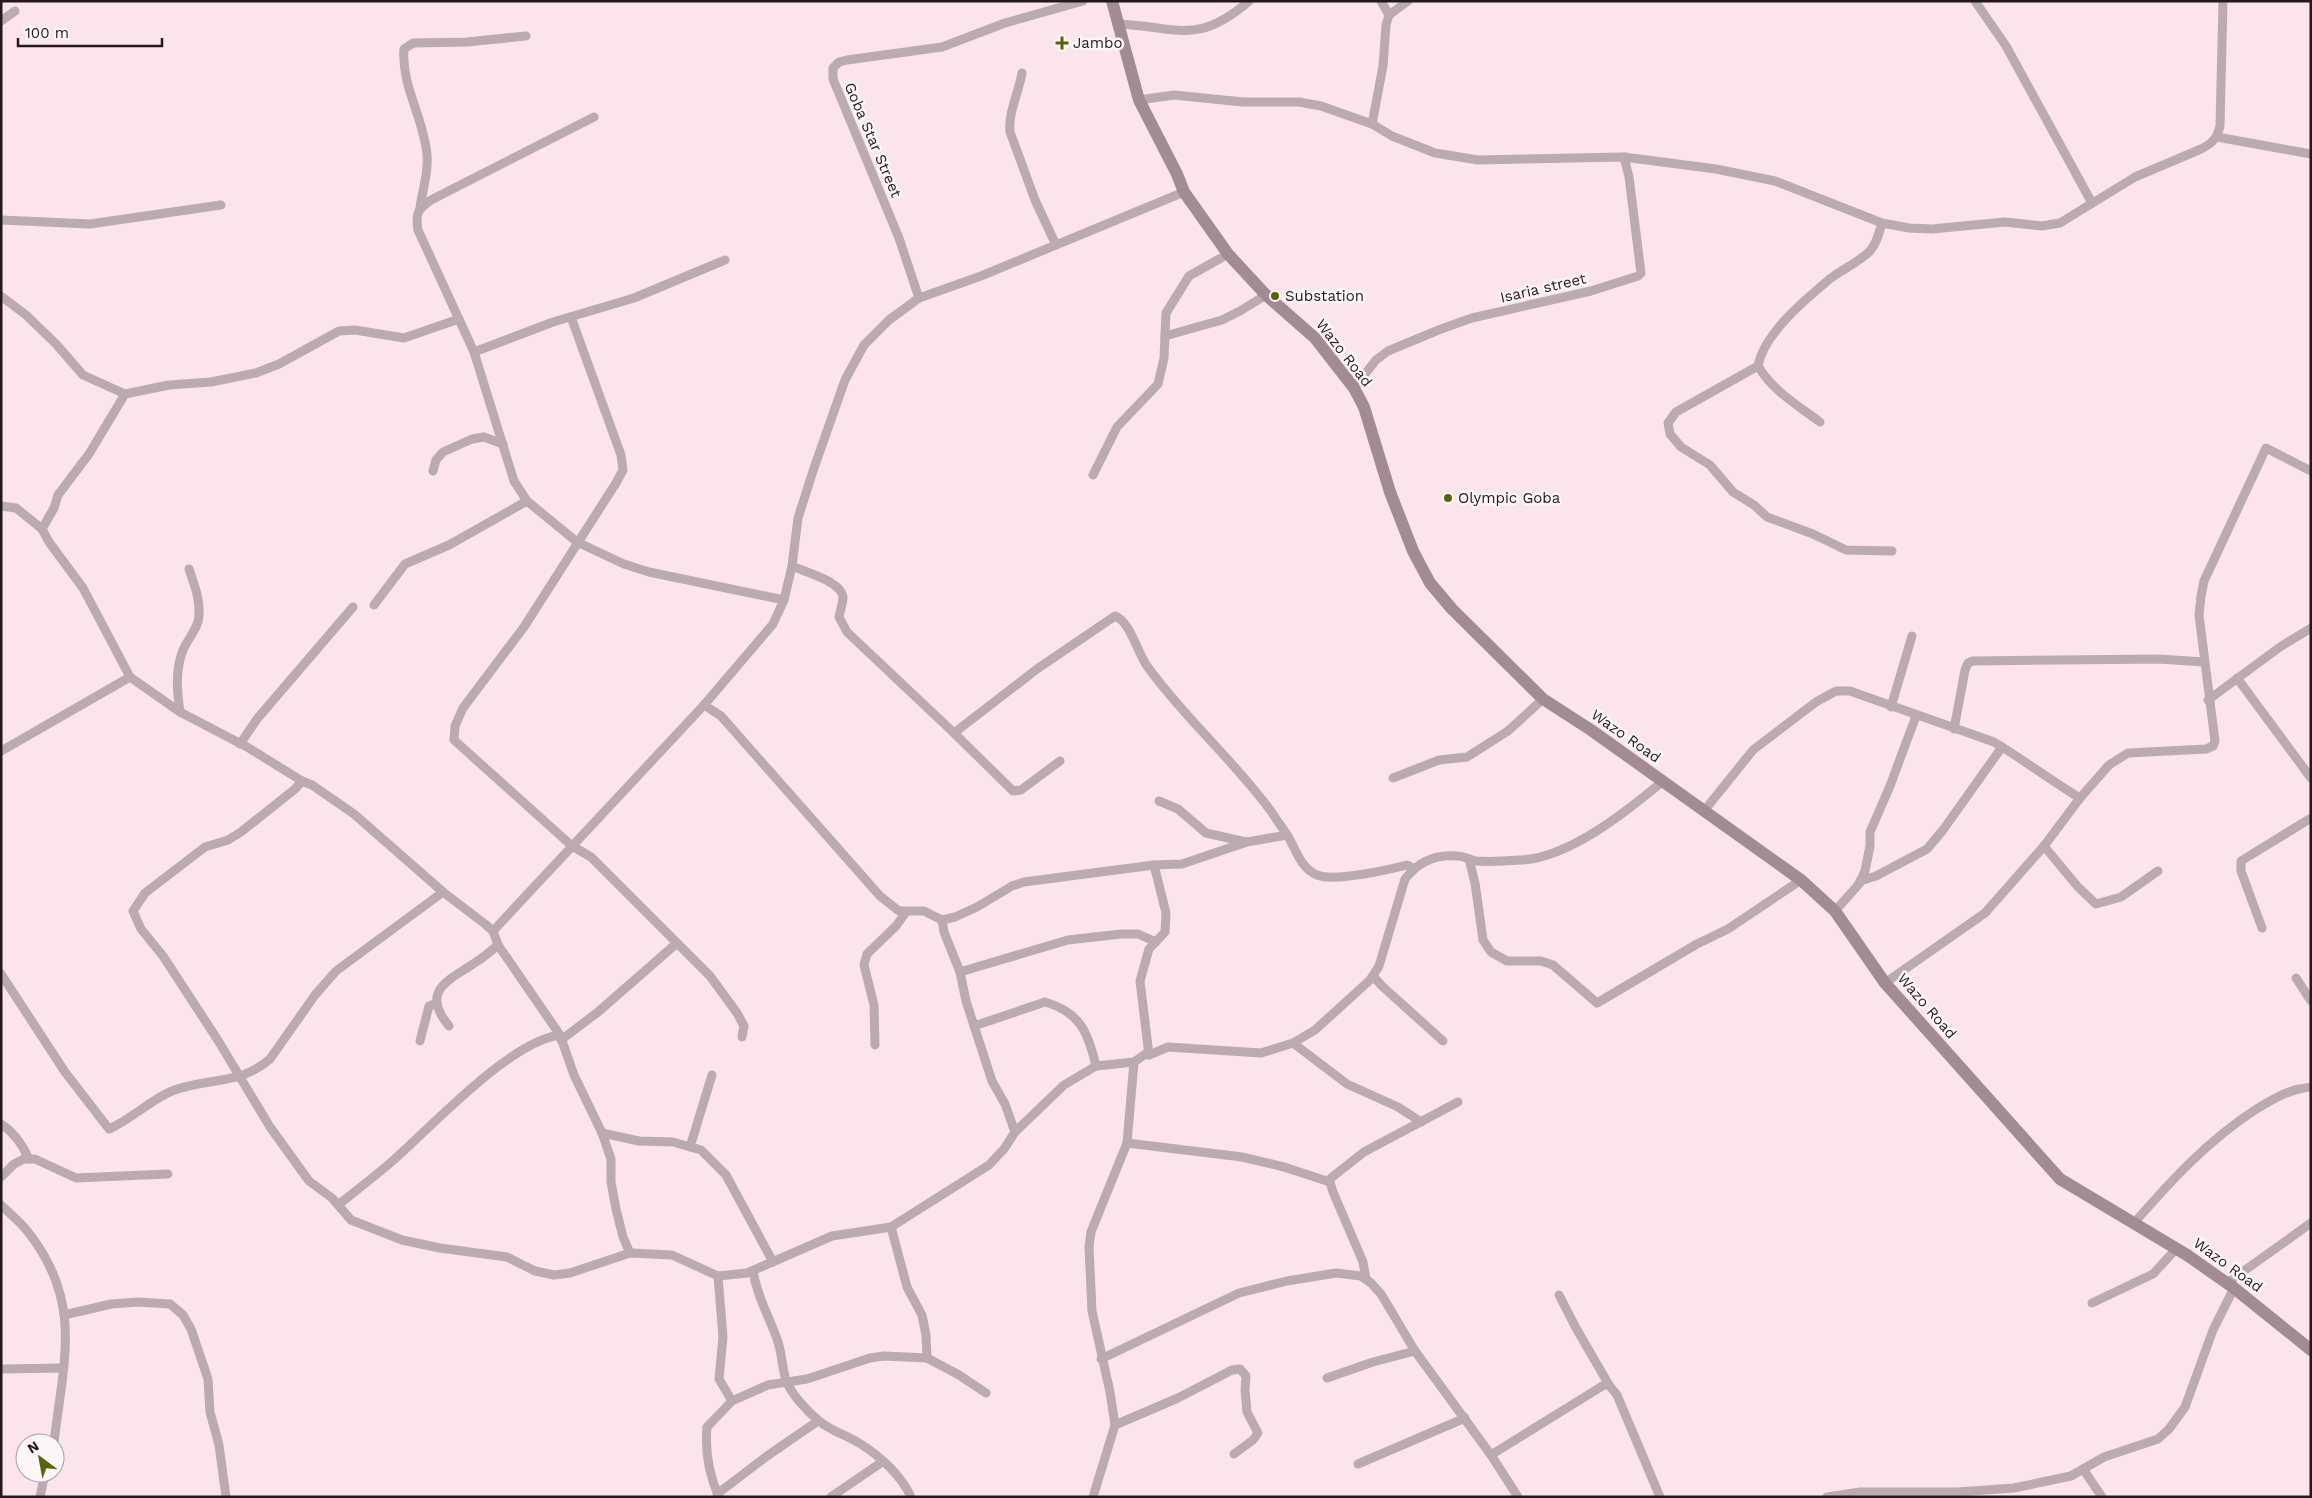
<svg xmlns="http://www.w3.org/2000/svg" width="2312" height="1498" viewBox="0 0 2312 1498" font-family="'Work Sans',sans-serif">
<rect width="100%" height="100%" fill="#fbe4eb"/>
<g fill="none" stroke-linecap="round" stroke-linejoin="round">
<g stroke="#bbaab0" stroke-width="9">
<path d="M 1381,1 L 1389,15"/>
<path d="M 1975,1 L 2006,46 L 2092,203"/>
<path d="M 1,21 L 15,11"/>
<path d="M 1117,24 C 1176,26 1196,47 1249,1"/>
<path d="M 1022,73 C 1019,92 1008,112 1010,132 L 1035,200 L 1056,245"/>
<path d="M 1139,100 L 1174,95 L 1243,102 L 1299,102 L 1321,106 L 1372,124 L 1392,136 L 1435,153 L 1478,160 L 1624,157 L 1716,169 L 1775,181 L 1882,223 L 1909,228 L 1932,229 L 2005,222 L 2042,226 L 2060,223 L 2135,177 L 2201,149 C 2213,143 2217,138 2220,126 L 2223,1"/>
<path d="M 594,117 L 431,200 C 418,209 415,213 418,230 L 474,352 L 514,481 L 527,501 L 577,542 L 624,564 L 649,572 L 784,600"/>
<path d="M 1372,124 L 1383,66 L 1386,25 L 1389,15 L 1408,1"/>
<path d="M 2217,137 L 2311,154"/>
<path d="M 420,208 C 422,191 429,172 427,155 C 424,118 401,86 404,49 L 413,43 L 467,42 L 526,36"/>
<path d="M 1,220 L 90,224 L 221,205"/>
<path d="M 1,296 L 26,315 L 56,344 L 83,375 L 125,394 L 169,385 L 211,382 L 256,373 L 279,364 L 339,331 L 355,330 L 404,338 L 459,319"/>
<path d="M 919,298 L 899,238 L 833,79 L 833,68 L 839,62 L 847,60 L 942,47 L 1005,23 L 1083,1"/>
<path d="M 571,317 L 621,455 L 623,470 L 616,483 L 524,627 L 463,708 L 455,726 L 454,740 L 572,846 L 591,857 L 710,976 L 737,1013 L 744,1026 L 742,1037"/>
<path d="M 1165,336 L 1222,320 L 1240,311 L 1266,295"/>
<path d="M 474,352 L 553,322 L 634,298 L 725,260"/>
<path d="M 1758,366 L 1676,412 L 1668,423 L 1670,434 L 1681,447 L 1710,465 L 1733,492 L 1754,505 L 1767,517 L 1813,534 L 1846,550 L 1892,551"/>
<path d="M 1354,388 L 1376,360 L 1388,351 L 1441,329 L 1472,318 L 1591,291 L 1638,276 L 1641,273 L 1629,177 L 1624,157"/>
<path d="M 1820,422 C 1797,405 1772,390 1758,366 C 1764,333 1806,299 1831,278 C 1843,269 1859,262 1870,251 C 1877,243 1879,233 1882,223"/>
<path d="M 433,471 L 436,460 L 443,452 L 472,439 L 484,437 L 503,444"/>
<path d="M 1093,475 L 1117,427 L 1158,384 L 1164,358 L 1166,313 L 1189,276 L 1228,254"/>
<path d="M 1,506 L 16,508 L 42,529 L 49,542 L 83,588 L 130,677 L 180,712 L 247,747 L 302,781 L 312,785 L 354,814 L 443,892 L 485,924 L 493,931 L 498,945 L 560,1035 L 574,1075 L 602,1133 L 611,1159 L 611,1182 L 616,1209 L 623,1237 L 630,1253"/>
<path d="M 42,529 L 54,508 L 58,495 L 89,454 L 125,394"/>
<path d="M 792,566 C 805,572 841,581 843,597 C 843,603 840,611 839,617 L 847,632 L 954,733"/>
<path d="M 374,605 L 405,564 L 449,545 L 527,501"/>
<path d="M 2237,678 L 2311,778"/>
<path d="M 2208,700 L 2280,647 L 2311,628"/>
<path d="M 704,705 L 721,716 L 880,896 L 899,911 L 924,911 L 942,920 L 955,917 L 977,907 L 1012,886 L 1024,882 L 1154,865 L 1182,864 L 1247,842 L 1287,835"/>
<path d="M 1891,707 L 1912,636"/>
<path d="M 180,712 C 177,692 175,670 183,650 C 188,638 199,628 199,615 C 200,598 194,584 189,569"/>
<path d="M 1954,729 L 1965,670 L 1968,663 L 1973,661 L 2159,659 L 2204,662"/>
<path d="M 240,744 L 257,719 L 353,607"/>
<path d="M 1,751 L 130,677"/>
<path d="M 1060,761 L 1021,790 L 1013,791 L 954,733 L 1037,669 L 1115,616 C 1130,621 1138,654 1147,666 C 1185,719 1235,761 1273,814 C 1277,821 1282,827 1286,833 C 1296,848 1299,867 1317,875 C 1335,882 1387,870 1407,865 L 1413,868"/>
<path d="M 1393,778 L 1439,760 L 1467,757 L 1508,731 L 1543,699"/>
<path d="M 302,781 L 295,789 L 241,832 L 228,840 L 205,847 L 145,893 L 133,911 L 141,929 L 163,956 L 219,1042 L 270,1127 L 309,1181 L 332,1198 L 351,1220 L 402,1240 L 440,1248 L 507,1257 L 535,1271 L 554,1275 L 570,1273 L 630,1253 L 672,1255 L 718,1276 L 747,1273 L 832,1236 L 891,1227 L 989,1165 L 1004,1149 L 1015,1132 L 1064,1085 L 1096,1066 L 1134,1062 L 1147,1053 L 1149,1055 L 1168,1047 L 1261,1053 L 1293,1043 L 1315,1030 L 1370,980 L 1379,966 L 1405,879 C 1418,862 1435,854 1457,856 C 1464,856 1470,860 1476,861 C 1490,862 1507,861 1521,860 C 1569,858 1627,811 1662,782"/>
<path d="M 1159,801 L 1178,809 L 1206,833 L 1246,842"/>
<path d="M 1704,811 L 1753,750 L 1816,702 L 1836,691 L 1850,691 L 1994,742 C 2024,760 2050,780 2080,798"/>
<path d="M 2044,846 L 2078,887 L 2096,904 L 2121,897 L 2158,871"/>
<path d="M 1469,859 L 1475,883 L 1483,940 L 1491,952 L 1507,961 L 1541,961 L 1553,965 L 1597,1003 L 1697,944 L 1728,929 L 1801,880"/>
<path d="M 1860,881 L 1876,876 L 1927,849 L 1943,830 L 2002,747"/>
<path d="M 1835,911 L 1859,884 L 1865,871 L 1870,846 L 1870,832 L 1890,786 L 1916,716"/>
<path d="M 942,920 L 944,932 L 960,972 L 966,1001 L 992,1081 L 1005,1104 L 1015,1132"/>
<path d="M 2262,928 L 2241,871 L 2241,861 L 2311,818"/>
<path d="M 493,931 L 704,705 L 773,624 L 784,600 L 792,566 L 798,518 L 814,468 L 845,380 L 864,345 L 889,320 L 919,298 L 981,276 L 1184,192"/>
<path d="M 960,972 L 1068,940 L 1121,934 L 1138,934 L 1156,942"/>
<path d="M 1,974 L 65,1072 L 109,1129 C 132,1119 150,1100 172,1091 C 207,1077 239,1086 270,1059 L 315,995 L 336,971 L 443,892"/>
<path d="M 1373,976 L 1382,986 L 1443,1041"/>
<path d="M 2296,978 L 2311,1001"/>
<path d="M 1885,983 L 1985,913 L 2044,846 L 2080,798 L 2109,765 L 2128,753 L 2206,749 L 2213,746 L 2215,741 L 2199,615 L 2201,596 L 2204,581 L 2266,448 L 2311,471"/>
<path d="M 449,1026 C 419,990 450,980 476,962 C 484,957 491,951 498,945"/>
<path d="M 974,1026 L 1045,1002 C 1080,1012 1088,1032 1096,1066"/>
<path d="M 561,1040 L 598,1012 L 677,943"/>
<path d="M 420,1041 L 429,1006 L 437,1003"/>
<path d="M 1293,1043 L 1347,1084 L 1398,1107 L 1421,1122"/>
<path d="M 875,1045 L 874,1005 L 864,965 L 867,954 L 896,926 L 906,912"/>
<path d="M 1149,1055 L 1140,981 L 1149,949 L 1165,932 L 1166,913 L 1154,865"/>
<path d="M 1,1124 C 14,1132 23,1146 29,1159"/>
<path d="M 602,1133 L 639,1141 L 673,1142 L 701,1150 L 726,1175 L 773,1262"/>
<path d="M 1127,1143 L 1242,1157 L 1284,1167 L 1330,1182"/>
<path d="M 690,1147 L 712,1075"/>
<path d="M 1,1177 L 14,1164 L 24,1159 L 35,1159 L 76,1178 L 168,1174"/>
<path d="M 1,1205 C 10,1214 21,1222 28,1232 C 84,1303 63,1362 54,1443"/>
<path d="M 338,1205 C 358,1189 378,1174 397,1157 C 435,1123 511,1041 560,1035"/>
<path d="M 2134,1223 C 2171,1181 2207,1141 2255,1110 C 2273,1099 2289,1089 2311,1087"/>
<path d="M 753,1271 C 757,1297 770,1318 778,1342 C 782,1354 782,1368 786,1380 C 791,1394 807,1411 819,1421 C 831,1431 846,1435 859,1443 C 879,1455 901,1475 911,1497"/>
<path d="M 718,1276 L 723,1337 L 719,1379 L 732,1401"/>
<path d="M 1366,1279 L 1363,1262 L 1333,1192 L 1330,1182 L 1331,1178 L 1364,1152 L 1458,1102"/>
<path d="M 2227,1283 L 2311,1223"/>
<path d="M 1559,1295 L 1576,1328 L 1609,1385"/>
<path d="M 2092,1303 L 2153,1274 L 2177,1248"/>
<path d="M 64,1315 L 111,1304 L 138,1302 L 170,1304 L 183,1315 L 191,1329 L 208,1379 L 210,1412 L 219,1445 L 226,1497"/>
<path d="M 927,1358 L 959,1375 L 986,1393"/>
<path d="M 1101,1359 L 1239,1293 L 1287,1281 L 1336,1273 L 1361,1276 L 1371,1283 L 1381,1294 L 1415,1351 L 1491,1455 L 1518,1497"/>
<path d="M 1,1369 L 63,1368"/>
<path d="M 1327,1378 L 1373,1362 L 1415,1351"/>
<path d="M 1115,1425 L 1178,1398 L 1232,1370 L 1240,1369 L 1246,1376 L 1245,1390 L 1247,1412 L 1258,1433 L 1253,1440 L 1234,1454"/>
<path d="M 1491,1455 L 1604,1385 L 1609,1385 L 1617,1395 L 1660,1497"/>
<path d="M 1358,1464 L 1465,1418"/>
<path d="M 2083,1469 L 2102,1497"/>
<path d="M 717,1494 L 767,1456 L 818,1421"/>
<path d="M 40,1497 L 45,1473"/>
<path d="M 719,1497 C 709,1475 705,1450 707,1427 L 732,1401 L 768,1385 L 807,1379 L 870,1358 L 884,1356 L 927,1358 L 926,1335 L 922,1315 L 907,1287 L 891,1227"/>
<path d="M 831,1497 L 882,1462"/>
<path d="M 1093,1497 L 1115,1425 L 1110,1392 L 1092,1311 L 1089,1247 L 1091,1232 L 1127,1143 L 1134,1062"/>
<path d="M 1827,1497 L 1860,1492 L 1957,1492 L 2014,1488 L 2071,1476 L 2104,1457 L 2158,1439 L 2169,1429 L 2185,1407 L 2213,1330 L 2234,1288"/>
</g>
<path stroke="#a38b93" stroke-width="12" d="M 1112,1 L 1139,100 L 1177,174 L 1184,192 L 1228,254 L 1266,295 L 1315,338 L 1354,388 L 1364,407 L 1390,492 L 1413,551 L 1430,583 L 1452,609 L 1543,699 L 1591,730 L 1801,880 L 1835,911 L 1885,983 L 2060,1179 L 2187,1255 L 2234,1288 L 2311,1350"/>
</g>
<g fill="#56650b" stroke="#fdf6f8" stroke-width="2">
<path d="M1059.5 35.5h5v5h5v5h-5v5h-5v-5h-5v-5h5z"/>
<circle cx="1275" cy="296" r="5"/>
<circle cx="1448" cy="498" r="5"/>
</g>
<g text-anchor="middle" stroke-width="5" stroke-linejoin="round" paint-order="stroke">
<g font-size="15" fill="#25181d" stroke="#fdf6f8" text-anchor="start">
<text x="1073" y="48">Jambo</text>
<text x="1285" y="301">Substation</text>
<text x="1458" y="503">Olympic Goba</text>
</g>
<g font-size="15" fill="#25181d" stroke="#fdf6f8">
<text transform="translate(873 140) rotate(67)" y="5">Goba Star Street</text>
<text transform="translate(1543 288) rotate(-13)" y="5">Isaria street</text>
<text transform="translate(1344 353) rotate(52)" y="5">Wazo Road</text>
<text transform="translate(1626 736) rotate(35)" y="5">Wazo Road</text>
<text transform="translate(1927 1006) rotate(49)" y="5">Wazo Road</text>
<text transform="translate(2228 1265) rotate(36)" y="5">Wazo Road</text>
</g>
</g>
<rect width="2312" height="1498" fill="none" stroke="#25181d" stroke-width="5"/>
<g transform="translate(40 1458) rotate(328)"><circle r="24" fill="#fdf6f8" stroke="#a79da0"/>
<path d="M0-4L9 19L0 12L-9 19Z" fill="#56650b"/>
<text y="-8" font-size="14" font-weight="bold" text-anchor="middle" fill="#25181d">N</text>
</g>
<path d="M18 38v8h144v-8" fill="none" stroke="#25181d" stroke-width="2.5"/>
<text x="25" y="38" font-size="15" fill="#25181d" stroke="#fdf6f8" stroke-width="4" paint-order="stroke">100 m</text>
</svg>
